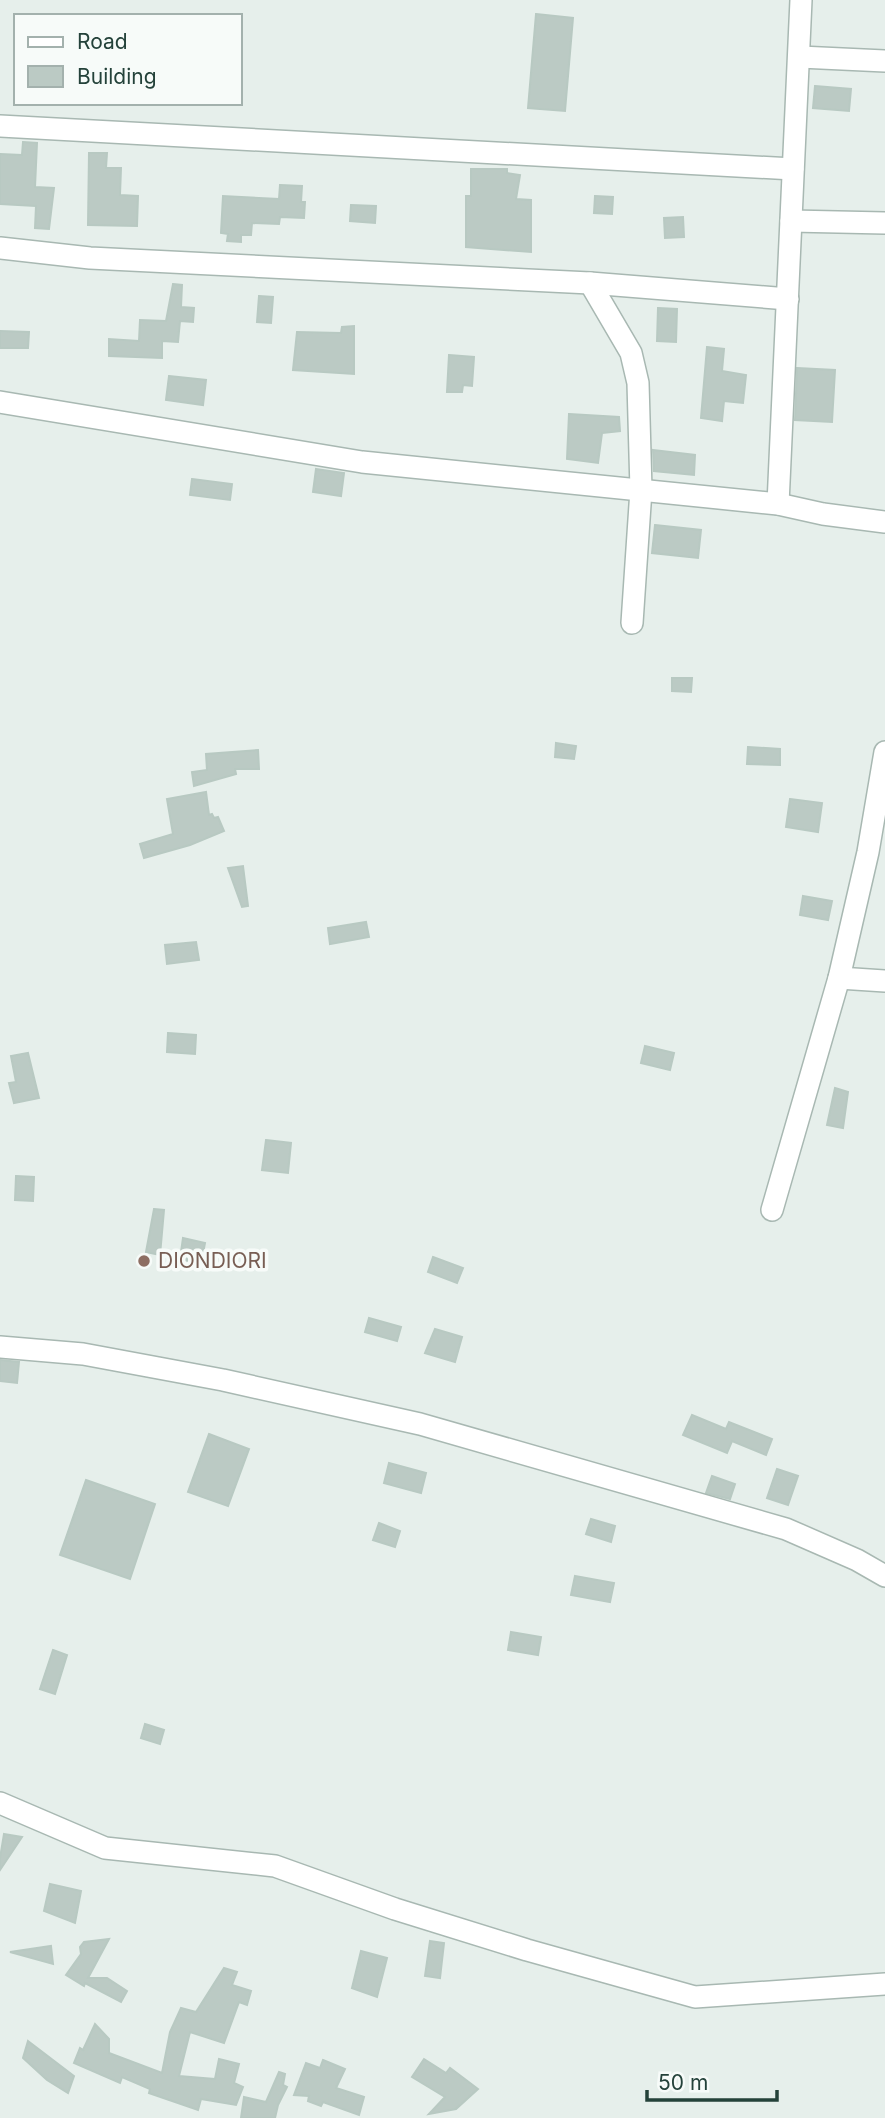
<svg xmlns="http://www.w3.org/2000/svg" width="885" height="2118" viewBox="0 0 885 2118" font-family="Inter,sans-serif">
<rect width="100%" height="100%" fill="#e6efeb"/>
<g fill="#bbcac4" stroke="#b8c9c2" stroke-width="2">
<path d="M 536,14 L 573,18 L 565,111 L 528,108 Z"/>
<path d="M 815,86 L 851,89 L 849,111 L 813,108 Z"/>
<path d="M 23,142 L 37,143 L 35,187 L 54,188 L 49,229 L 35,228 L 36,206 L 0,204 L 0,154 L 22,155 Z"/>
<path d="M 89,153 L 107,153 L 106,168 L 121,168 L 120,195 L 138,196 L 137,226 L 88,225 Z"/>
<path d="M 471,169 L 507,169 L 507,173 L 520,175 L 516,199 L 531,200 L 531,252 L 466,247 L 466,196 L 471,196 Z"/>
<path d="M 280,185 L 302,186 L 301,202 L 305,202 L 304,218 L 280,217 L 279,224 L 252,223 L 251,235 L 241,235 L 241,242 L 227,241 L 228,234 L 221,233 L 223,196 L 279,199 Z"/>
<path d="M 595,196 L 613,197 L 612,214 L 594,213 Z"/>
<path d="M 351,205 L 376,206 L 375,223 L 350,221 Z"/>
<path d="M 683,217 L 684,237 L 665,238 L 664,218 Z"/>
<path d="M 173,284 L 182,285 L 181,307 L 194,308 L 193,322 L 180,321 L 178,342 L 162,341 L 162,358 L 109,356 L 109,339 L 139,341 L 140,320 L 166,321 Z"/>
<path d="M 259,296 L 273,297 L 271,323 L 257,322 Z"/>
<path d="M 658,308 L 677,309 L 676,342 L 657,341 Z"/>
<path d="M 354,326 L 354,374 L 293,370 L 297,332 L 341,333 L 342,327 Z"/>
<path d="M 0,331 L 29,332 L 28,348 L 0,348 Z"/>
<path d="M 707,347 L 724,349 L 722,371 L 746,375 L 743,403 L 724,401 L 722,421 L 701,418 Z"/>
<path d="M 449,355 L 474,357 L 472,386 L 463,385 L 462,392 L 447,392 Z"/>
<path d="M 797,368 L 835,370 L 832,422 L 795,420 Z"/>
<path d="M 169,376 L 206,380 L 203,405 L 166,400 Z"/>
<path d="M 569,414 L 619,417 L 620,431 L 602,433 L 598,463 L 567,459 Z"/>
<path d="M 653,450 L 695,455 L 694,475 L 654,471 Z"/>
<path d="M 316,469 L 344,473 L 341,496 L 313,492 Z"/>
<path d="M 192,479 L 232,484 L 230,500 L 190,495 Z"/>
<path d="M 655,525 L 701,530 L 698,558 L 652,553 Z"/>
<path d="M 672,678 L 692,678 L 691,692 L 672,691 Z"/>
<path d="M 556,743 L 576,746 L 574,759 L 555,757 Z"/>
<path d="M 748,747 L 780,749 L 780,765 L 747,764 Z"/>
<path d="M 258,750 L 259,769 L 235,769 L 236,774 L 194,786 L 192,772 L 207,770 L 206,754 Z"/>
<path d="M 206,792 L 209,815 L 212,814 L 214,818 L 218,817 L 224,831 L 190,845 L 144,858 L 140,844 L 173,834 L 167,799 Z"/>
<path d="M 790,799 L 822,803 L 818,832 L 786,827 Z"/>
<path d="M 243,866 L 248,906 L 242,907 L 228,868 Z"/>
<path d="M 803,896 L 832,901 L 828,920 L 800,915 Z"/>
<path d="M 366,922 L 369,937 L 330,944 L 328,928 Z"/>
<path d="M 196,942 L 199,960 L 167,964 L 165,945 Z"/>
<path d="M 168,1033 L 196,1035 L 195,1054 L 167,1052 Z"/>
<path d="M 645,1046 L 674,1053 L 670,1070 L 641,1063 Z"/>
<path d="M 28,1053 L 39,1098 L 14,1103 L 9,1083 L 16,1082 L 11,1056 Z"/>
<path d="M 835,1088 L 848,1092 L 843,1128 L 827,1125 Z"/>
<path d="M 266,1140 L 291,1143 L 288,1173 L 262,1170 Z"/>
<path d="M 16,1176 L 34,1177 L 33,1201 L 15,1200 Z"/>
<path d="M 154,1209 L 164,1210 L 160,1255 L 146,1252 Z"/>
<path d="M 183,1238 L 205,1243 L 201,1264 L 180,1259 Z"/>
<path d="M 433,1257 L 463,1268 L 457,1283 L 428,1272 Z"/>
<path d="M 369,1318 L 401,1327 L 397,1341 L 365,1332 Z"/>
<path d="M 435,1329 L 462,1337 L 455,1362 L 425,1353 Z"/>
<path d="M 0,1360 L 19,1362 L 17,1383 L 0,1381 Z"/>
<path d="M 692,1415 L 726,1429 L 729,1422 L 772,1439 L 766,1455 L 732,1441 L 727,1453 L 683,1435 Z"/>
<path d="M 209,1434 L 249,1449 L 228,1506 L 188,1492 Z"/>
<path d="M 389,1463 L 426,1473 L 421,1493 L 384,1483 Z"/>
<path d="M 777,1469 L 798,1476 L 788,1505 L 767,1498 Z"/>
<path d="M 712,1476 L 735,1484 L 730,1499 L 706,1493 Z"/>
<path d="M 86,1480 L 155,1504 L 130,1579 L 60,1555 Z"/>
<path d="M 591,1519 L 615,1526 L 611,1542 L 586,1534 Z"/>
<path d="M 379,1523 L 400,1531 L 395,1547 L 373,1540 Z"/>
<path d="M 575,1576 L 614,1583 L 610,1602 L 571,1595 Z"/>
<path d="M 511,1632 L 541,1637 L 538,1655 L 508,1650 Z"/>
<path d="M 53,1650 L 67,1655 L 55,1694 L 40,1689 Z"/>
<path d="M 145,1724 L 164,1730 L 160,1744 L 141,1738 Z"/>
<path d="M 4,1834 L 22,1837 L 0,1870 L 0,1858 Z"/>
<path d="M 50,1884 L 81,1891 L 75,1923 L 44,1911 Z"/>
<path d="M 109,1939 L 88,1978 L 107,1978 L 127,1991 L 121,2002 L 85,1983 L 84,1986 L 66,1975 L 81,1954 L 80,1947 L 84,1942 Z"/>
<path d="M 430,1941 L 444,1943 L 440,1978 L 425,1976 Z"/>
<path d="M 51,1946 L 53,1964 L 10,1952 Z"/>
<path d="M 361,1951 L 387,1958 L 377,1997 L 352,1988 Z"/>
<path d="M 224,1968 L 237,1972 L 232,1985 L 251,1991 L 247,2005 L 239,2002 L 224,2043 L 190,2032 L 179,2076 L 215,2079 L 219,2059 L 239,2064 L 234,2083 L 243,2087 L 236,2105 L 201,2099 L 198,2110 L 149,2093 L 150,2089 L 122,2077 L 120,2083 L 74,2063 L 80,2048 L 83,2050 L 95,2024 L 109,2039 L 109,2053 L 162,2073 L 170,2032 L 181,2008 L 196,2012 Z"/>
<path d="M 28,2041 L 74,2076 L 68,2093 L 47,2080 L 23,2058 Z"/>
<path d="M 424,2059 L 446,2073 L 450,2068 L 478,2089 L 456,2109 L 429,2114 L 445,2097 L 412,2077 Z"/>
<path d="M 323,2060 L 345,2069 L 336,2088 L 364,2097 L 359,2115 L 323,2102 L 321,2106 L 308,2101 L 309,2096 L 294,2095 L 306,2063 L 320,2068 Z"/>
<path d="M 279,2072 L 285,2074 L 283,2085 L 287,2087 L 278,2105 L 275,2118 L 241,2118 L 244,2097 L 266,2102 Z"/>
</g>
<g fill="none" stroke-linecap="round" stroke-linejoin="round">
<defs>
<g id="street">
<path d="M 800,57 L 885,61"/>
<path d="M 0,126 L 793,169"/>
<path d="M 791,221 L 885,223"/>
<path d="M 0,248 L 90,258 L 590,283 L 788,299"/>
<path d="M 590,283 L 631,353 L 638,383 L 641,490 L 632,623"/>
<path d="M 0,402 L 362,462 L 778,504 L 823,514 L 885,522"/>
<path d="M 778,504 L 801,0"/>
<path d="M 839,978 L 885,981"/>
<path d="M 772,1210 L 839,978 L 868,852 L 885,752"/>
<path d="M 0,1347 L 83,1354 L 223,1380 L 420,1424 L 786,1529 L 857,1560 L 885,1576"/>
<path d="M 0,1803 L 105,1848 L 275,1866 L 395,1909 L 527,1950 L 695,1997 L 885,1984"/>
</g>
</defs>
<use href="#street" stroke="#a8b8b2" stroke-width="24"/>
<use href="#street" stroke="#fff" stroke-width="21"/>
</g>
<circle fill="#8d6e63" stroke="#f7fbf9" stroke-width="2.5" cx="144" cy="1261" r="7"/>
<g text-anchor="middle" stroke-width="7" stroke-linejoin="round" paint-order="stroke">
<g font-size="21" fill="#785e54" stroke="#f7fbf9" text-anchor="start">
<text x="158" y="1268">DIONDIORI</text>
</g>
</g>
<rect x="14" y="14" width="228" height="91" fill="#f7fbf9" stroke="#a3b1ad" stroke-width="2"/>
<rect x="28" y="37" width="35" height="10" fill="#ffffff" stroke="#a3b1ad" stroke-width="2"/>
<text x="77" y="49" font-size="21" fill="#24423a">Road</text>
<rect x="28" y="66" width="35" height="21" fill="#bbcac4" stroke="#a3b1ad" stroke-width="2"/>
<text x="77" y="84" font-size="21" fill="#24423a">Building</text>
<path d="M647 2090v10h130v-10" fill="none" stroke="#24423a" stroke-width="3.5"/>
<text x="658" y="2090" font-size="21" fill="#24423a" stroke="#f7fbf9" stroke-width="5" paint-order="stroke">50 m</text>
</svg>
